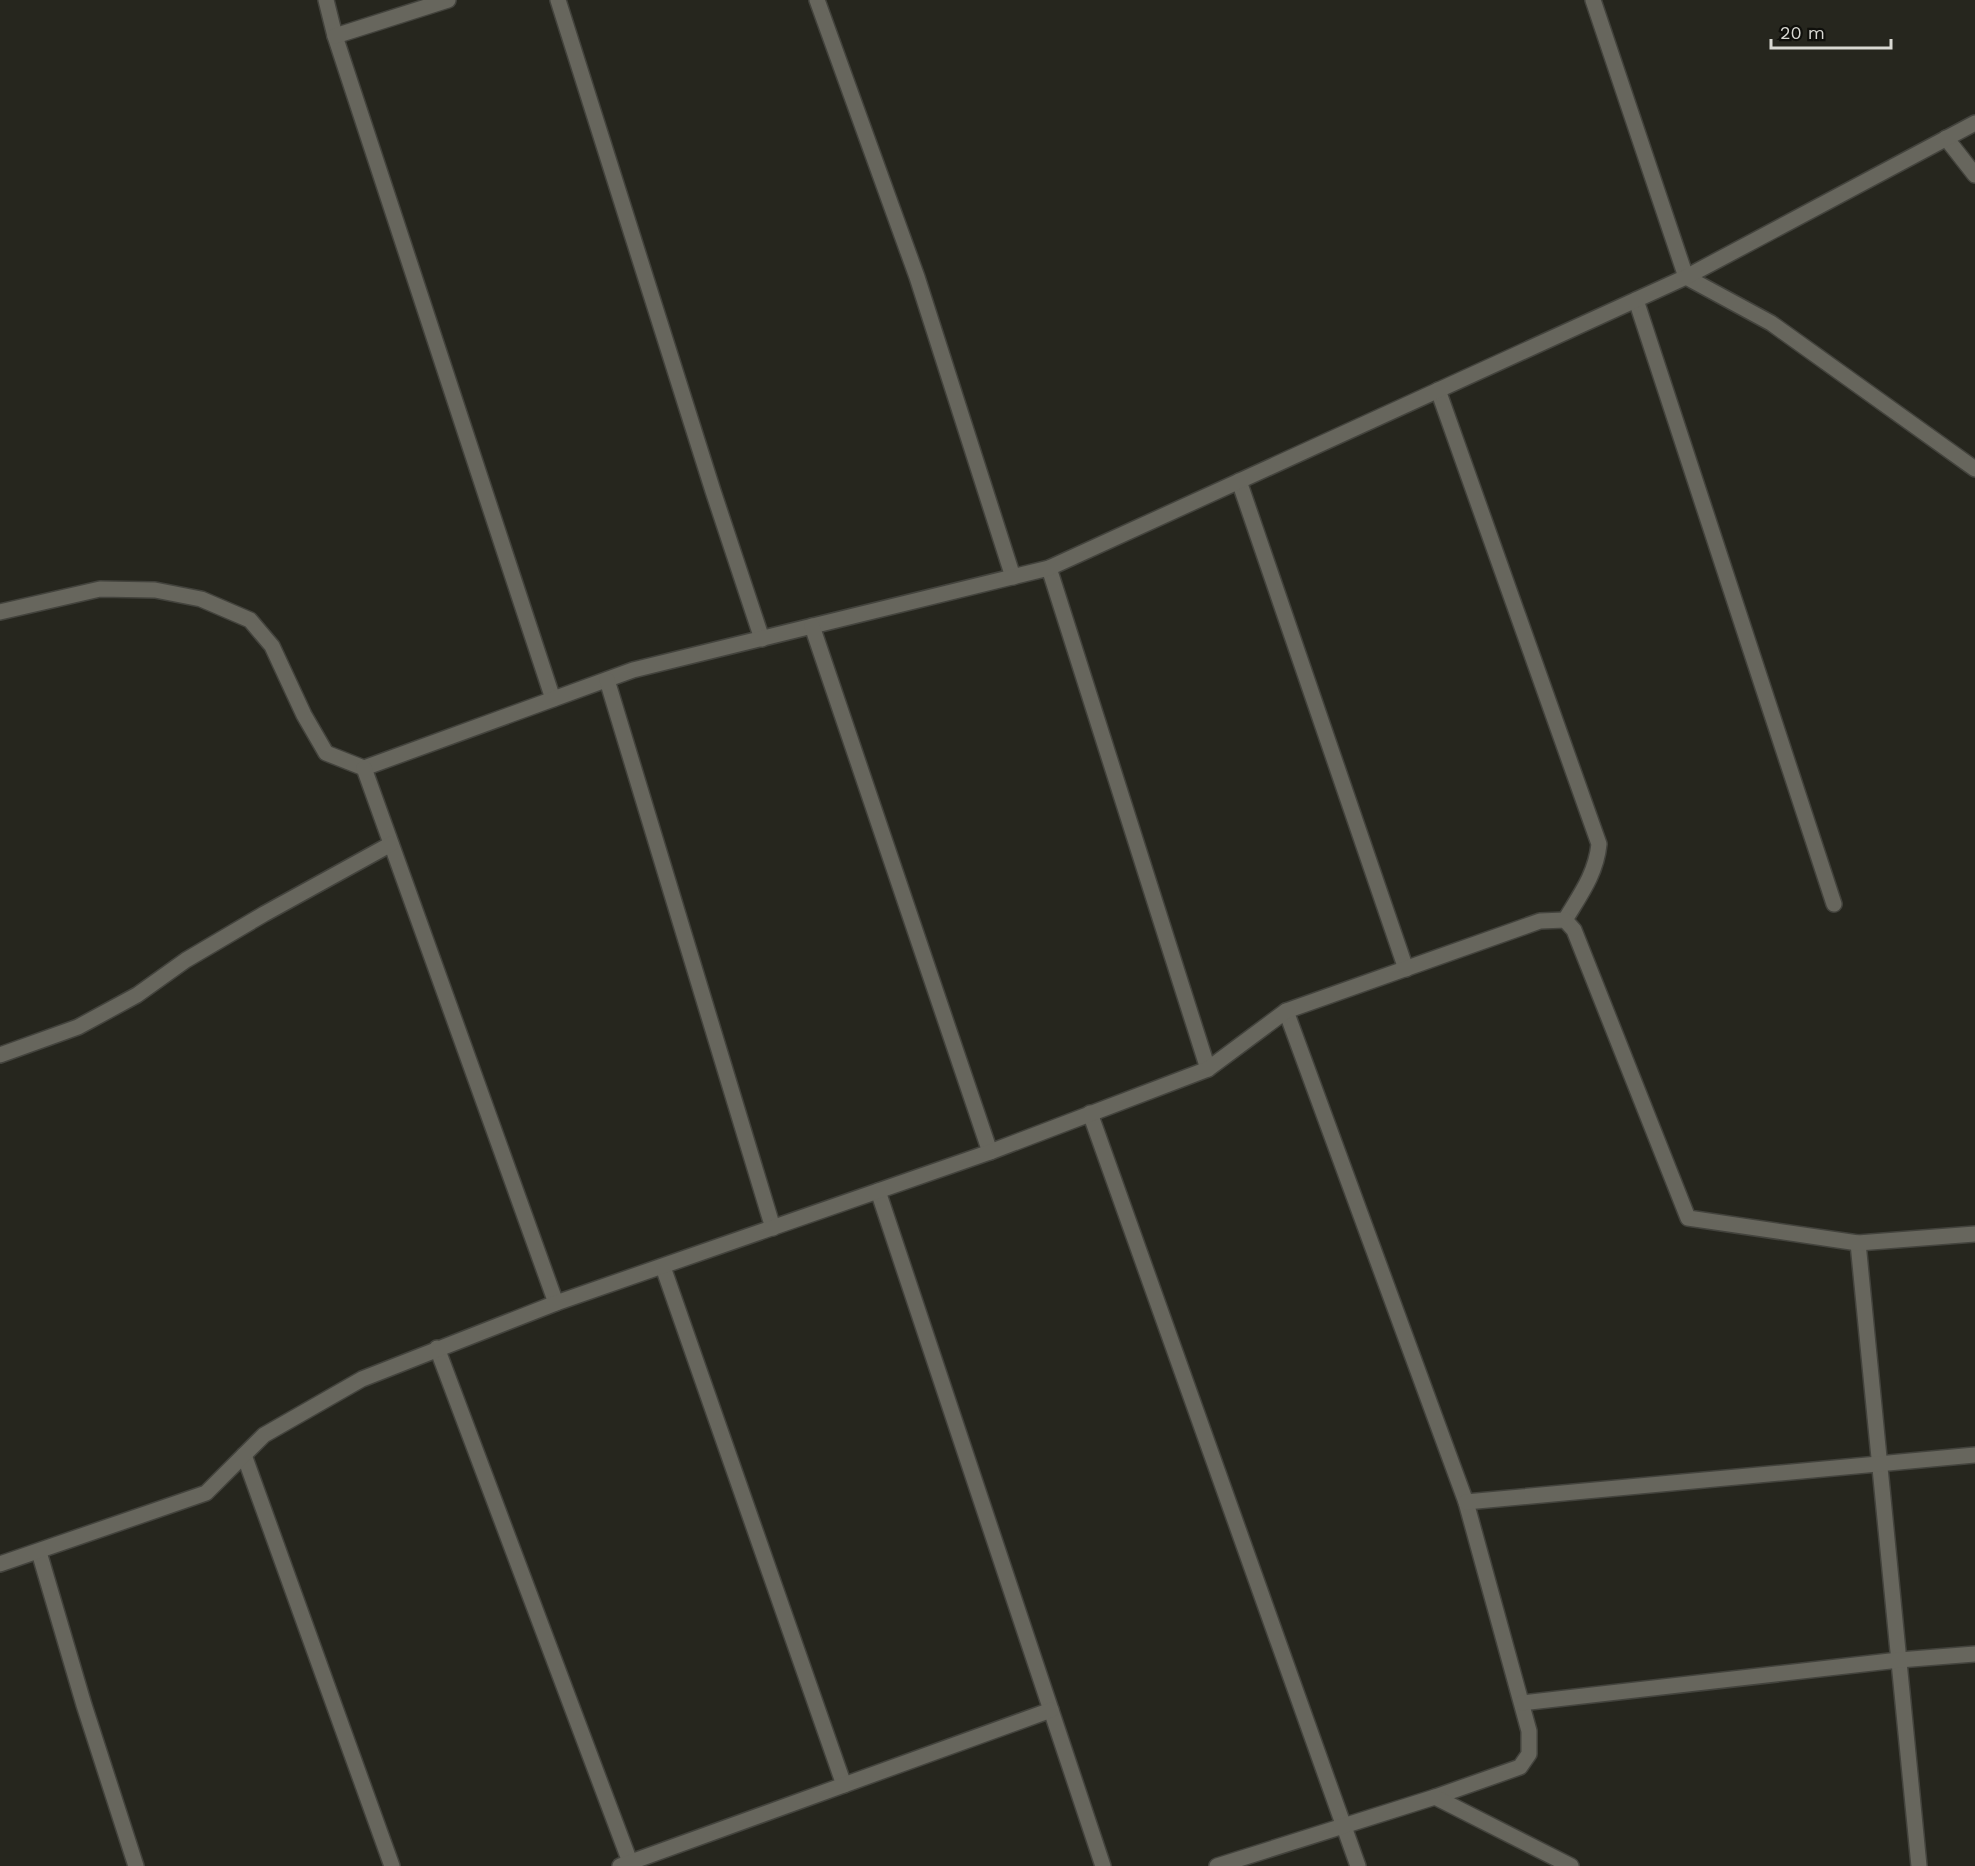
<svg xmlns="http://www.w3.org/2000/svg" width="1975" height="1866" viewBox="0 0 1975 1866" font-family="'Work Sans',sans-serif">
<rect width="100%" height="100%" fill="#26261e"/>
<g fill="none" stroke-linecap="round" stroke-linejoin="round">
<defs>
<g id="minor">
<path d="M 326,0 L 335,36 L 553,699"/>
<path d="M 558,0 L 713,491 L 762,639"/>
<path d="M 817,0 L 917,277 L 1013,577"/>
<path d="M 1593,0 L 1686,277 L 1771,323 L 1975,469"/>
<path d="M 335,36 L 448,0"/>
<path d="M 1946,138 L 1975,175"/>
<path d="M 1636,300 L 1834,904"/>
<path d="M 1438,390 L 1599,844 C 1596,874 1580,895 1565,920"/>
<path d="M 1239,481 L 1406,969"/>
<path d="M 1049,568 L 1208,1069"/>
<path d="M 0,612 L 100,589 L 155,590 L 201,599 L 250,620 L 272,646 L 304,715 L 326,753 L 364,768 L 633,670 L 1049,568 L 1686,277 L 1975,123"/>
<path d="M 812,626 L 990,1152"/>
<path d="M 607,680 L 773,1228"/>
<path d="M 364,768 L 556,1303"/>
<path d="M 1286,1011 L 1466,1502 L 1529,1731 L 1529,1754 L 1520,1767 L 1435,1797"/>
<path d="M 0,1055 L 78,1027 L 137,995 L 186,960 L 264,914 L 391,844"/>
<path d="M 1090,1113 L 1358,1866"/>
<path d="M 878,1191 L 1103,1866"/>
<path d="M 1858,1243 L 1919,1866"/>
<path d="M 663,1267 L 844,1785"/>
<path d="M 437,1348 L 630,1862"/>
<path d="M 244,1455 L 392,1866"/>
<path d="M 1466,1502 L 1975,1455"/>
<path d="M 39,1552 L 84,1705 L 136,1866"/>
<path d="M 0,1564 L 206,1493 L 264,1435 L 362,1379 L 556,1303 L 990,1152 L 1208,1069 L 1286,1011 L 1540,921 L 1565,920 L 1574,930 L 1688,1218 L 1858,1243 L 1975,1234"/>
<path d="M 1522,1703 L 1899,1660 L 1975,1654"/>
<path d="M 620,1866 L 1051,1710"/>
<path d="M 1217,1866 L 1435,1797 L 1571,1866"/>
</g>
</defs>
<use href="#minor" stroke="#43433d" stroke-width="18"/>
<use href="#minor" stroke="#67665d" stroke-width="15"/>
</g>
<path d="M1771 39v9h120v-9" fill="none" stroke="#d8d8d2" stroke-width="3"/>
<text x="1780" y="39" font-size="18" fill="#d8d8d2" stroke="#0f0f0b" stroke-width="4.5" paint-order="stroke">20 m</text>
</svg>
